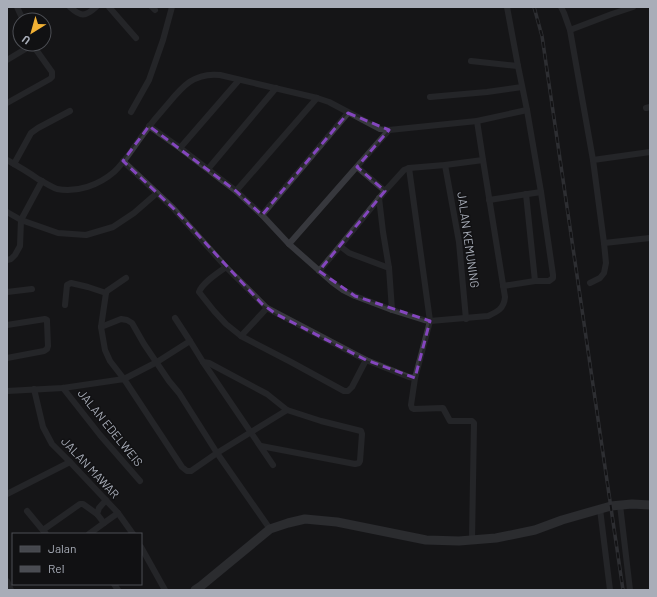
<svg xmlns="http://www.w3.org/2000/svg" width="657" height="597" viewBox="0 0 657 597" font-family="Barlow,sans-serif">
<rect width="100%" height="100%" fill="#161618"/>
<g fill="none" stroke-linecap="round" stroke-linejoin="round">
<g stroke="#37383d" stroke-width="6">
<path d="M 17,7 L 23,20"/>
<path d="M 70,7 C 81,17 85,17 96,7"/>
<path d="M 109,7 L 136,38"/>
<path d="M 152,7 L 155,10"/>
<path d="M 561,7 L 564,13 L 570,30 L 593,160 L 604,243 L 606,263 L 604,273 L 600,278 L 590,283"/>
<path d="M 570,30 L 612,14 L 633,7"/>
<path d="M 7,60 L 32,45"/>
<path d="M 471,61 L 518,66"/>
<path d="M 430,97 L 487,92 L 522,87"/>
<path d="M 7,103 L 50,79 L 52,77 L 52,72 L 32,44"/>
<path d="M 646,108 L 650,107"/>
<path d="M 131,112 L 149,80 L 163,40 L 172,7"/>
<path d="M 149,126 L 180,148 L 236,191 L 262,215 L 289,244 L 332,282 L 343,290 L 355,296 L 392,310 L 424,320 L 430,321 L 488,316 C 497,312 504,309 505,297 L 483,160 L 477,121"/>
<path d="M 180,148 L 239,80"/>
<path d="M 7,160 C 18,166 28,172 38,179 C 44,182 51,187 57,189 C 77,193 99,185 114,172 C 125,162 133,148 142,136 C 150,125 158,115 167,105 C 182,87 194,72 220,75 L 317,98 L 329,102 L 380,129 L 389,130 L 477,121 L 527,110"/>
<path d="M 593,160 L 650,152"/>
<path d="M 123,161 L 173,208 L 226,267 L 267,308 L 366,360 L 409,377 L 415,378 L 430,321 L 409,168"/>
<path d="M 14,164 L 31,133 L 38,128 L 70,111"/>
<path d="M 445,165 L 459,242 L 466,319"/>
<path d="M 357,167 L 385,191"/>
<path d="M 208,169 L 276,88"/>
<path d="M 236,191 L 317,98"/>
<path d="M 526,194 L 535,281"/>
<path d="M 379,198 L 383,232 L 389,268 L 392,310"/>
<path d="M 489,200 L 541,192"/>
<path d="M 7,212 L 21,220 L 58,233 L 86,235 L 113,227 L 134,213 L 157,193"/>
<path d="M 262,215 L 348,113"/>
<path d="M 604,243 L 650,238"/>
<path d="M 289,244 L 389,130"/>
<path d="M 340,246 L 349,253 L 389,268"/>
<path d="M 7,260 L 11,259 L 15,255 L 20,246 L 21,220 L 42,181"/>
<path d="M 226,267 C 218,273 203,282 199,292 L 214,311 L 226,324 L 241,336 L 291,362 L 344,391 L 348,391 L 352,387 L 366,360"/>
<path d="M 319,271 L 340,246 L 385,191 L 404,170 L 409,168 L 445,165 L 483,160"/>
<path d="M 503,286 L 535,281 L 549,281 L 553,278 L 553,275 L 541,192 L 527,110 L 518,66 L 507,7"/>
<path d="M 7,292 L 32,289"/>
<path d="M 65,305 L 67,285 L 71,283 L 88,287 L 106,293"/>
<path d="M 175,318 L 190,341"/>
<path d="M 7,325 L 45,319 L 47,320 L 47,322 L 48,346 L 47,349 L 44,351 L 7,358"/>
<path d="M 101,327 L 121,319 L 127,320 L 132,323 L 144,344 L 169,381 L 179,393 L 217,453 L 270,529"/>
<path d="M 241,336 L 267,308"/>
<path d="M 203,362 L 273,465"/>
<path d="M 415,378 L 411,405 L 412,408 L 414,409 L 443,408 L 450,421 L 472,421 L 474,423 L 472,539"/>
<path d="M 63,388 L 100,435 L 140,481"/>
<path d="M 34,389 L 43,427 L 52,444 L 70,462 L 118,513 L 133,534"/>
<path d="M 7,391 L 63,388 L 124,379 L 157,362 L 190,341 L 203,362 L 209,363 L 267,394 L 287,410 L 217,453 L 191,471 L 187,471 L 182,467 L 124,379 L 110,361 L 105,350 L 101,327 L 106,293 L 107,291 L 126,278"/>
<path d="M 261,446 L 355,464 L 359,463 L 360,461 L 362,434 L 361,431 L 321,421 L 287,410"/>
<path d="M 7,494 L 70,462"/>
<path d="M 620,505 L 630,590"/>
<path d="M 600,509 L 610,590"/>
<path d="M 27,511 L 46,534"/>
<path d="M 104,523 L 118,513"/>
<path d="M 43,530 L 80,504 L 83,504 L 97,514"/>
<path d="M 89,534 L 104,523 L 97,514 L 99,508 L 106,500"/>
<path d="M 141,547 L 165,590"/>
<path d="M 7,581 L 11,590"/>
<path d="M 114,584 L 118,590"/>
</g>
<path stroke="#45474d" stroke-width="9" d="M 195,590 L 201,586 L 270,529 L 288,523 L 305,519 L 337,522 L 426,540 L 459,541 L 496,538 L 535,530 L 562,520 L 611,506 L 632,504 L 650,505"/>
<defs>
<path id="rail" d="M 534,7 L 542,36 L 623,590"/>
</defs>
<use href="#rail" stroke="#4a4c52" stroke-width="3.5"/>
<use href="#rail" stroke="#111113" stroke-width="2" stroke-dasharray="6" stroke-linecap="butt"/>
</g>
<path d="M0 0H657V597H0ZM 348,113 L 389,130 L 357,167 L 385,191 L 319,271 L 355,296 L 430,321 L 415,378 L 366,360 L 276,314 L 262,304 L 173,208 L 123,161 L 149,126 L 236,191 L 262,215 Z" fill="#161618" fill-opacity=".55" fill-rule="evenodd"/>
<path fill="none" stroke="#8446be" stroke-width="3" stroke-dasharray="8 5" stroke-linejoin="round" d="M 348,113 L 389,130 L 357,167 L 385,191 L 319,271 L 355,296 L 430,321 L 415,378 L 366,360 L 276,314 L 262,304 L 173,208 L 123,161 L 149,126 L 236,191 L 262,215 Z"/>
<g text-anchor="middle" stroke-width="3" stroke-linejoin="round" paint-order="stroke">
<g font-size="12" fill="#a8adb8" stroke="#111113">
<text transform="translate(468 240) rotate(82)" y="4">JALAN KEMUNING</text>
<text transform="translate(110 428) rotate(51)" y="4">JALAN EDELWEIS</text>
<text transform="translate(90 468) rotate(47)" y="4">JALAN MAWAR</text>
</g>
</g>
<rect width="657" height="597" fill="none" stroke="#a8adb8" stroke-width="16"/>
<rect x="12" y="533" width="130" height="52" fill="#111113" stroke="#4d4f55"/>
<rect x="20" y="546" width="20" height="6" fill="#45474d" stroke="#4d4f55"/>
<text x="48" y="553" font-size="12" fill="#a8adb8">Jalan</text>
<rect x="20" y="566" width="20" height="6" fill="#4a4c52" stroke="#4d4f55"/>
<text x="48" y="573" font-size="12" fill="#a8adb8">Rel</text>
<g transform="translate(32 32) rotate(217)"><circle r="19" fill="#111113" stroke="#4d4f55"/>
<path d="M0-3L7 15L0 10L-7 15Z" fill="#f2b134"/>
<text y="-6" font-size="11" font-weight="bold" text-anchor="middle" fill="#a8adb8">U</text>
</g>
</svg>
